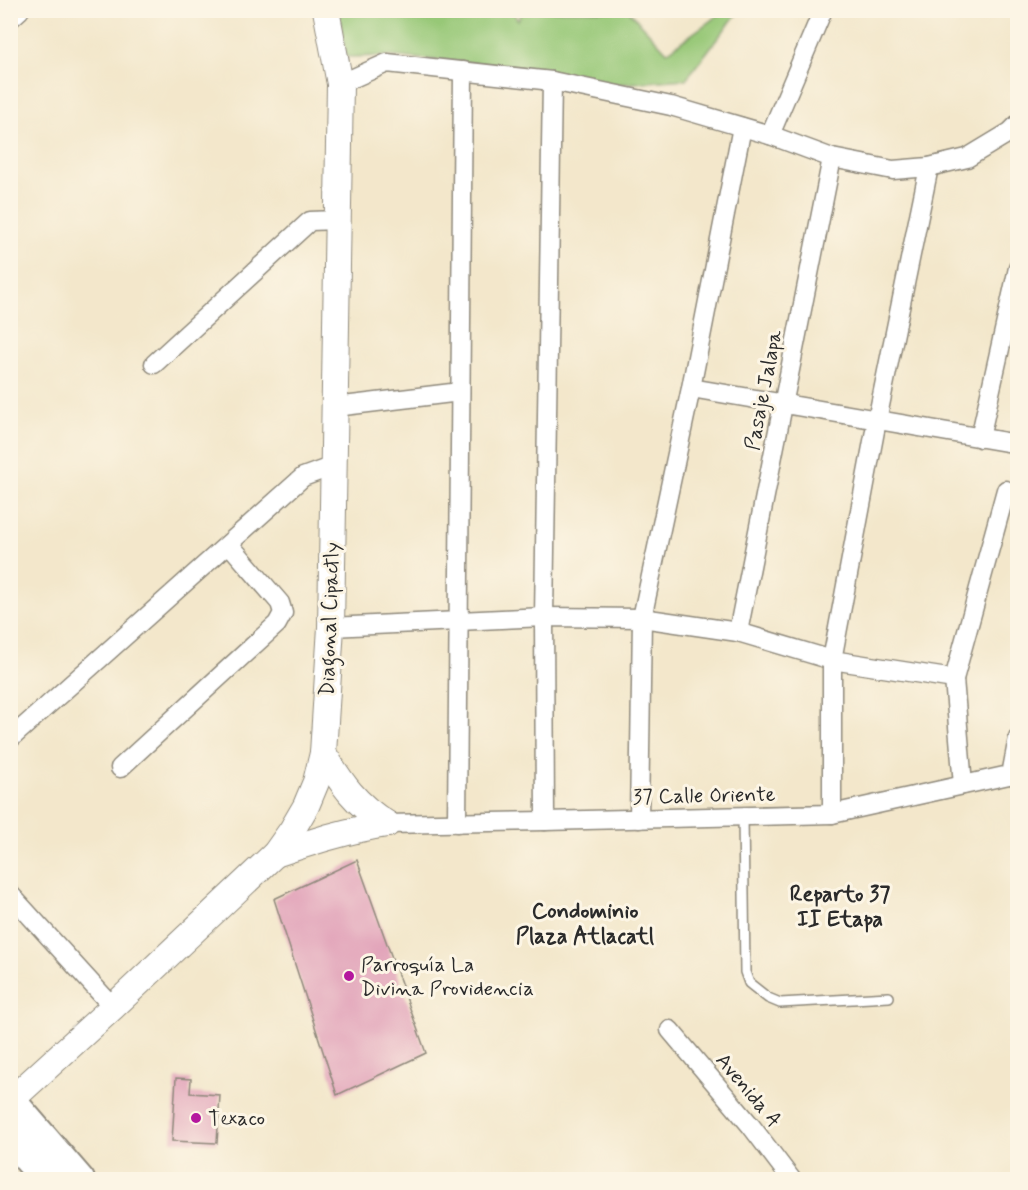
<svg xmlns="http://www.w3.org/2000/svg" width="1028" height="1190" viewBox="0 0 1028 1190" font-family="Mynerve,sans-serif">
<rect width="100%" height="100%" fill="#fcf5e5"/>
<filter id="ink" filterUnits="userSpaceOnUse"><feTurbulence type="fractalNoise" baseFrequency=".0167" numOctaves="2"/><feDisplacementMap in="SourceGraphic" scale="12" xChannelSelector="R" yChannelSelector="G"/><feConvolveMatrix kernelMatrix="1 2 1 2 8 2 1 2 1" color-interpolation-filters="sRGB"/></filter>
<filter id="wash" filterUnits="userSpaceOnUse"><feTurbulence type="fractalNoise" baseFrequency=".008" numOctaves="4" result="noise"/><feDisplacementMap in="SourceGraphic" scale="24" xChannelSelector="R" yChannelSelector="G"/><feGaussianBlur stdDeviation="1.35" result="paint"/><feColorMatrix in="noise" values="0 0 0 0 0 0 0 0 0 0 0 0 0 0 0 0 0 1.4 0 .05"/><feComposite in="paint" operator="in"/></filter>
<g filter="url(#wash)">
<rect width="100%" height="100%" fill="#f3e7cb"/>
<path fill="#97c877" stroke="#617a51" stroke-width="1.5" d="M 339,11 L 512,11 L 518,20 L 523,11 L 629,11 L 667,52 L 724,11 L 739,11 L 686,79 L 594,86 L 495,65 L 388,56 L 346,57 Z"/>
<g id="blocks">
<g fill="#e2a4ba">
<path d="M 357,860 L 426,1053 L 337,1095 L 274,899 Z"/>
<path d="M 176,1078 L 191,1079 L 190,1093 L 220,1095 L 217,1143 L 172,1141 Z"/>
</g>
</g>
</g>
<g filter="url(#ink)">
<use href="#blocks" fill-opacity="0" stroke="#8f897b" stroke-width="1.5"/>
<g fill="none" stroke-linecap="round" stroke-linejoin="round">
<defs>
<path id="lane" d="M 743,816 L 745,972 L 749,983 L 754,987 L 768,998 L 780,1003 L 889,997"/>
<g id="street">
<path d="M 10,19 L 20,10"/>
<path d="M 340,84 L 387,63 L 552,81 L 671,106 L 770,135 L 832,158 L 893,170 L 929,167 L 967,158 L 1010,132 L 1018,124"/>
<path d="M 770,135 L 823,10"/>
<path d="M 154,364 L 310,221 L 337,220"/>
<path d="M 691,388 L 1018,444"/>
<path d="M 335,407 L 460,392"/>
<path d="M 980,438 L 1018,268"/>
<path d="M 331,627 L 544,617 L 642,618 L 738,632 L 832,660 L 954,679"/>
<path d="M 738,632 L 832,158"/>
<path d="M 10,739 L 303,477 L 333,466"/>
<path d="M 120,768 L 277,624 L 283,613 L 280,603 L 229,544"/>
<path d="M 1011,775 L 1018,738"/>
<path d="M 963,785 L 954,679 L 1006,490"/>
<path d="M 832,814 L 832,660 L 877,420 L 929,167"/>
<path d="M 639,819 L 642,618 L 691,388 L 742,127"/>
<path d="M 545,821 L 544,617 L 552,81"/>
<path d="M 457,823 L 463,71"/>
<path d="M 387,824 L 545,821 L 832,814 L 1018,773"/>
<path d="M 10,894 L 113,1007"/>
<path d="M 670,1030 L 751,1126 L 792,1180"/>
</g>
<g id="secondary">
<path d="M 323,753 C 342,784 355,804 387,824"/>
<path d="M 275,854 C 312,842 348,830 387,824"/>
<path d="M 10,1101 L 113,1007 L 275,854 L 292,830 L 306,806 L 316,782 L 323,753 L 331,627 L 340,84 L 326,10"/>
</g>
<g id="primary">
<path d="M 10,1099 L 80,1180"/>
<path d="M 10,1139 L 46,1180"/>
</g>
</defs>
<use href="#lane" stroke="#8f897b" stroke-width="12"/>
<use href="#street" stroke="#8f897b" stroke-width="21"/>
<use href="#secondary" stroke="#8f897b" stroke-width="28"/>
<use href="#primary" stroke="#8f897b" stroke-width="32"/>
<use href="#lane" stroke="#fff" stroke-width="9"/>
<use href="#street" stroke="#fff" stroke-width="18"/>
<use href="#secondary" stroke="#fff" stroke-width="26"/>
<use href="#primary" stroke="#fff" stroke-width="28"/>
</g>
</g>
<g fill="#b5179e" stroke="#fcf5e5" stroke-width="2">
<circle cx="349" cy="976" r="6"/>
<circle cx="196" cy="1118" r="6"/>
</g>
<g text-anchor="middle" stroke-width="6" stroke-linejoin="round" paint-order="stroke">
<g font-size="21" fill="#2b2b2b" stroke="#fcf5e5">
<text transform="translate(763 390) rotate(-79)" y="7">Pasaje Jalapa</text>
<text transform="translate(329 619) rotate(-88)" y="7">Diagonal Cipactly</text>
<text transform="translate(704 795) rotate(-1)" y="7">37 Calle Oriente</text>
<text transform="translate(749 1090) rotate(50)" y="7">Avenida A</text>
</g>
<g font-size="21" fill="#2b2b2b" stroke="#fcf5e5" text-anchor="start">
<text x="361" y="971">Parroquía La<tspan x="361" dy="24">Divina Providencia</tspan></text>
<text x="208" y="1125">Texaco</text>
</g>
<g font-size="22" font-weight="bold" fill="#2b2b2b" stroke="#fcf5e5">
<text x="840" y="901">Reparto 37<tspan x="840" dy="25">II Etapa</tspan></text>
<text x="585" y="918">Condominio<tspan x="585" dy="25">Plaza Atlacatl</tspan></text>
</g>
</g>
<rect width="1028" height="1190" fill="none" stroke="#fcf5e5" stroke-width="36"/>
</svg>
